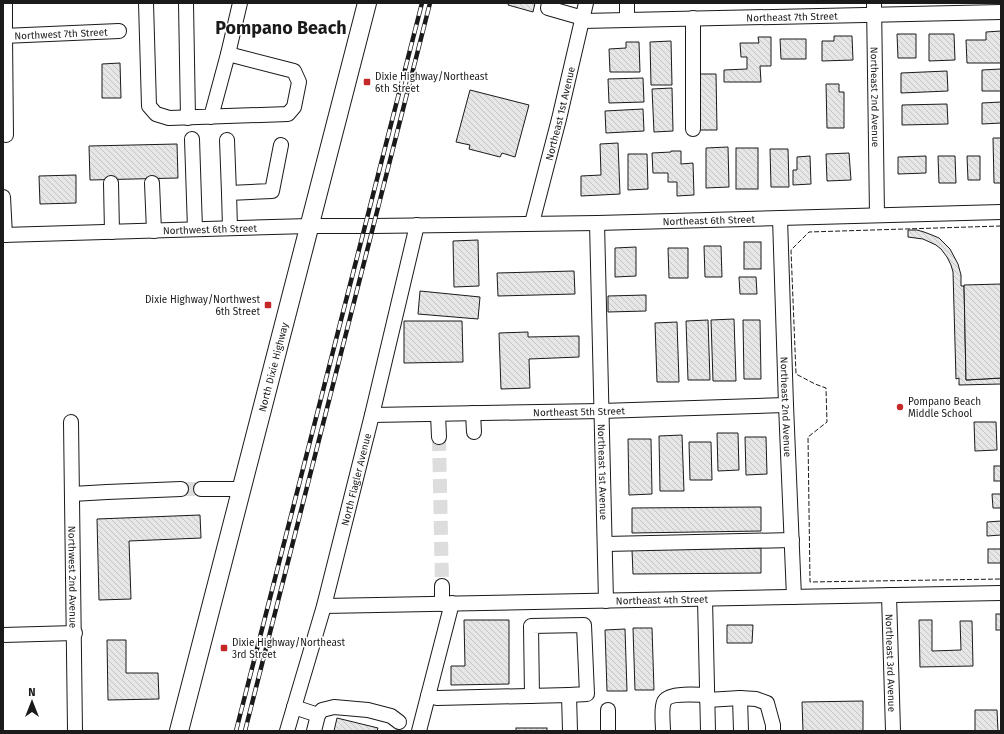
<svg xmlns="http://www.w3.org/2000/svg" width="1004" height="734" viewBox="0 0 1004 734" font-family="'Fira Sans',sans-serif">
<defs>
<pattern id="building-back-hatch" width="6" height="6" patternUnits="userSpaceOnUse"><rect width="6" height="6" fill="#e6e6e6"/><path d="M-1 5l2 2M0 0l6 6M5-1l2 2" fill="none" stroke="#c5c5c5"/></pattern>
</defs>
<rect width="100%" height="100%" fill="#fff"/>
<g fill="url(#building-back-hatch)" stroke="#1a1a1a">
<path d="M 509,3 L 535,3 L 533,12 L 508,5 Z"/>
<path d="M 1001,31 L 1001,63 L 967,63 L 966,40 L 986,40 L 986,32 Z"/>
<path d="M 897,34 L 916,34 L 916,58 L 898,58 Z"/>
<path d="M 929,34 L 954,34 L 955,60 L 929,61 Z"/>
<path d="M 834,36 L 852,36 L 853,60 L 822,61 L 822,41 L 834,41 Z"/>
<path d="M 758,37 L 771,37 L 771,66 L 760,66 L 761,82 L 724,82 L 724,70 L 747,69 L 747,57 L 741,57 L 740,43 L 759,43 Z"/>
<path d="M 780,39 L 806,39 L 806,59 L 781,59 Z"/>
<path d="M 671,41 L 672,85 L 651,85 L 650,42 Z"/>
<path d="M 626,42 L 639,42 L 640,72 L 610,72 L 609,49 L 626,48 Z"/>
<path d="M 120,63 L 121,98 L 102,98 L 102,64 Z"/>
<path d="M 1001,69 L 1001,91 L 982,91 L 982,70 Z"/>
<path d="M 947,71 L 948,91 L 901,93 L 901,73 Z"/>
<path d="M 698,74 L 716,74 L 717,130 L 698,130 Z"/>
<path d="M 643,78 L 644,102 L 609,103 L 608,79 Z"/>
<path d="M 826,84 L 839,84 L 839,92 L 844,92 L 844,128 L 827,128 Z"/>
<path d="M 672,88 L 673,131 L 654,132 L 652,89 Z"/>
<path d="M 470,90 L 529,105 L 515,157 L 502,153 L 500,157 L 469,149 L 470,145 L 456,142 Z"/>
<path d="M 1001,102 L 1001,123 L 982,124 L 982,103 Z"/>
<path d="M 947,104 L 948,124 L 902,125 L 902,105 Z"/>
<path d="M 643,109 L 644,131 L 606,133 L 605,111 Z"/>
<path d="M 993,138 L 1001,138 L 1001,183 L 994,183 Z"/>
<path d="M 618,143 L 620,194 L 581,196 L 581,176 L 601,175 L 600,144 Z"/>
<path d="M 177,144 L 178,178 L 90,180 L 89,146 Z"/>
<path d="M 728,147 L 729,187 L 706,188 L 706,148 Z"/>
<rect x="736" y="148" width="22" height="41"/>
<path d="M 770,149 L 788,149 L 789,187 L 771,187 Z"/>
<path d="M 671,151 L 681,151 L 681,164 L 693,163 L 694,195 L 677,196 L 677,182 L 668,182 L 668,173 L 653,173 L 652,153 L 671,152 Z"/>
<path d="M 849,153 L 851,180 L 827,181 L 826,154 Z"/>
<path d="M 628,154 L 647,154 L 648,189 L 628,190 Z"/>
<path d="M 810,156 L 811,184 L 793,185 L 793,170 L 797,170 L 797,157 Z"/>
<path d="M 926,156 L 926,173 L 898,174 L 898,157 Z"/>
<path d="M 938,156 L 955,156 L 956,183 L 939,183 Z"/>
<path d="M 967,156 L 980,156 L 980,180 L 968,180 Z"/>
<path d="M 76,175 L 76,203 L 40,204 L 39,176 Z"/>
<path d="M 908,230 L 917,230 L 924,232 L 932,235 L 939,238 L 950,249 L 958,264 L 961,275 L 961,286 L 964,286 L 966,380 L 1001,378 L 1001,384 L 959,385 L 959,378 L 956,379 L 953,272 L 951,265 L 947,257 L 941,249 L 936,245 L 923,239 L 908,237 Z"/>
<path d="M 478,240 L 479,286 L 454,287 L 453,241 Z"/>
<rect x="744" y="242" width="17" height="27"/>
<path d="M 704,246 L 721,246 L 722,277 L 705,277 Z"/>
<path d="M 636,247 L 636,276 L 615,277 L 615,248 Z"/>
<path d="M 668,248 L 688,248 L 688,278 L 669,278 Z"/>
<path d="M 574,271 L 575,294 L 498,296 L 497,273 Z"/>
<path d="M 739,277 L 756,277 L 757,294 L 740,294 Z"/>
<path d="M 1001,284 L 1001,378 L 966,380 L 964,285 Z"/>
<path d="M 420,291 L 480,297 L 478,319 L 418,314 Z"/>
<path d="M 646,295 L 646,311 L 608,312 L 608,296 Z"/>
<path d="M 734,319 L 736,381 L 713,381 L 711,320 Z"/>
<path d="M 708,320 L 710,380 L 688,380 L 686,321 Z"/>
<path d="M 743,320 L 760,320 L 761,379 L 744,379 Z"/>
<path d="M 404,321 L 462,321 L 463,362 L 404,363 Z"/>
<path d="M 677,322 L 679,382 L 657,382 L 655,323 Z"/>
<path d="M 528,332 L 528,337 L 579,336 L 579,357 L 529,359 L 530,388 L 501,389 L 499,333 Z"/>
<path d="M 974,422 L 996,422 L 997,450 L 975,451 Z"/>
<path d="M 717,433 L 738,433 L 739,470 L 718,471 Z"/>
<path d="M 682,435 L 684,491 L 660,491 L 659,436 Z"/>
<path d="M 745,437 L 766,437 L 767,474 L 746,475 Z"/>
<path d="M 628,439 L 651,439 L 652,494 L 629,495 Z"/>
<path d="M 689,442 L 711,442 L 712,480 L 690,480 Z"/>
<rect x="994" y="466" width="7" height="15"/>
<path d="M 992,494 L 1001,494 L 1001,508 L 993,508 Z"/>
<path d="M 761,507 L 761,531 L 632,533 L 632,508 Z"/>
<path d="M 200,515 L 201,538 L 129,541 L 131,599 L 99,600 L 97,519 Z"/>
<path d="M 1001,521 L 1001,535 L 987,536 L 987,522 Z"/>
<path d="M 761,548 L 761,573 L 633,574 L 632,550 Z"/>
<rect x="988" y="549" width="13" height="14"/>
<rect x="996" y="614" width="5" height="16"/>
<path d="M 464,620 L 509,620 L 509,684 L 451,685 L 451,666 L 465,666 Z"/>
<path d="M 919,620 L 932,620 L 932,651 L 961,650 L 960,621 L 972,621 L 973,666 L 920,667 Z"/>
<path d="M 727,625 L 753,625 L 752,643 L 727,643 Z"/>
<path d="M 633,628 L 652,628 L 654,690 L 635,690 Z"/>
<path d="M 625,629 L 627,691 L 607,691 L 605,630 Z"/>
<path d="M 107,640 L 126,640 L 126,673 L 158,673 L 159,699 L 108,700 Z"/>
<path d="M 863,701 L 863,731 L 803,731 L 802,702 Z"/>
<path d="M 975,710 L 997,710 L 998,731 L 975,731 Z"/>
<path d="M 337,718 L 378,728 L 377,731 L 334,731 Z"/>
<rect x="516" y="728" width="31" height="3"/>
</g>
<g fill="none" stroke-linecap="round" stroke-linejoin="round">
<g stroke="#ddd" stroke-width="14" stroke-dasharray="14 7" stroke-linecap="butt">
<path d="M 439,437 L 442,586"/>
<path d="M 181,489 L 201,489"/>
</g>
<defs>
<g id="minor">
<path d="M 5,3 L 5,35 L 6,135"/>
<path d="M 146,3 L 149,106 L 156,114 L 169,118 L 288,114 L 294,107 L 299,82 L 294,71 L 228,54 L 211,117"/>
<path d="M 186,3 L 188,118"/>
<path d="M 549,3 L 548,8 L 583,18"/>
<path d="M 627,3 L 627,20"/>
<path id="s1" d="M 874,3 L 877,215"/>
<path d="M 693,18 L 693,129"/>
<path id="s2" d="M 582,21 L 1001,12"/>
<path id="s3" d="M 3,36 L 119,31"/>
<path d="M 228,54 L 240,3"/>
<path d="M 192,139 L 195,229"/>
<path d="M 227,140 L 229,193"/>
<path d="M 111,183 L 112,232"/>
<path d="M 152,183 L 154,231"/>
<path d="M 3,197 L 5,235"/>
<path id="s4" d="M 780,218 L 786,405 L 794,597"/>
<path id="s5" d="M 532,223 L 559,119 L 586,3"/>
<path id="s6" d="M 597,223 L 606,601"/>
<path d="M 230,228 L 229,193 L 272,191 L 281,145"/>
<path id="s7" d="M 3,235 L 309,226 L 373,226 L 597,223 L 1001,212"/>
<path d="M 473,413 L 474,432"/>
<path d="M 438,414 L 439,437"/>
<path id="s8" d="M 372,415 L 601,411 L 786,405"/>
<path id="s9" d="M 71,422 L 75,731"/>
<path d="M 201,489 L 242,489"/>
<path d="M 72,494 L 107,492 L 181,489"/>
<path d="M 605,544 L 792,540"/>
<path d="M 442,586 L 442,604"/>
<path id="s10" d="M 889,595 L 893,731"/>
<path d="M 705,599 L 708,731"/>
<path id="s11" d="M 324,606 L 1001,593"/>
<path d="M 3,635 L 75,633"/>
<path d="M 428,696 L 437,698 L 569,695 L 570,731"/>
<path d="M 532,696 L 531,626 L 584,625 L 587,694 L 569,695"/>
<path d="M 740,698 L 741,731"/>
<path d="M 707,700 L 740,698 L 756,699 L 767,703 L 773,725 L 773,731"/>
<path d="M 294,707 L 318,715 L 314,731"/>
<path d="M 608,710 L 608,731"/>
<path d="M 318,715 L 322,710 L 334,707 L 368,710 L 391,716 L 399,722"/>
<path id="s12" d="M 287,731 L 324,606 L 372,415 L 417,225"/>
<path d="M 419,731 L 452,603"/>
<path d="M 663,731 C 663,724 661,708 664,702 C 668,692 697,695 707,695"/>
</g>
<g id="major">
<path id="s13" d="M 179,731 L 367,3"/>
</g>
</defs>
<use href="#minor" stroke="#1a1a1a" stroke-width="16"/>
<use href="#major" stroke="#1a1a1a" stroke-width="20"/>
<use href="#minor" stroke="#fff" stroke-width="14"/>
<use href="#major" stroke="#fff" stroke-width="18"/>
<defs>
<g id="rail">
<path d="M 236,731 L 422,3"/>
<path d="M 245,731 L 430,3"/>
</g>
</defs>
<use href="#rail" stroke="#1a1a1a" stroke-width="4.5"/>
<use href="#rail" stroke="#fff" stroke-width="3" stroke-dasharray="9" stroke-linecap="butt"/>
<path stroke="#1a1a1a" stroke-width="1" stroke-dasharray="5 2" stroke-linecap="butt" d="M 1001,226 L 809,232 L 791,250 L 796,374 L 815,384 L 826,388 L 827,422 L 808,437 L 810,582 L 1001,579"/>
</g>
<g fill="#c62828" stroke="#fff" stroke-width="1.5">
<rect x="363" y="78" width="8" height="8" rx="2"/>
<rect x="264" y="301" width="8" height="8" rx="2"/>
<circle cx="900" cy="407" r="4"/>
<rect x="220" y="644" width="8" height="8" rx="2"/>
</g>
<g text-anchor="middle" stroke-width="3" stroke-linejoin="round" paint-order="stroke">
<g font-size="10" fill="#1a1a1a" stroke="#fff">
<text dy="4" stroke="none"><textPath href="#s2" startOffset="210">Northeast 7th Street</textPath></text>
<text dy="4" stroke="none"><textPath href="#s3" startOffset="58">Northwest 7th Street</textPath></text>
<text dy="4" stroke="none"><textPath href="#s1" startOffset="94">Northeast 2nd Avenue</textPath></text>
<text dy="4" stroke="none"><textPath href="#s5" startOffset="113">Northeast 1st Avenue</textPath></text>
<text dy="4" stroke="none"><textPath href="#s7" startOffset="706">Northeast 6th Street</textPath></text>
<text dy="4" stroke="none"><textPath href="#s7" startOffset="207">Northwest 6th Street</textPath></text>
<text dy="4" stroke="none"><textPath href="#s13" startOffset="376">North Dixie Highway</textPath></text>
<text dy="4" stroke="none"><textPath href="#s4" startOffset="189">Northeast 2nd Avenue</textPath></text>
<text dy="4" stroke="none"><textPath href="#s8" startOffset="207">Northeast 5th Street</textPath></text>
<text dy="4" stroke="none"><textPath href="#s6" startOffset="249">Northeast 1st Avenue</textPath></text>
<text dy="4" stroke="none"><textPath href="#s12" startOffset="261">North Flagler Avenue</textPath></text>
<text dy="4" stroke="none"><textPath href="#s9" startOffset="155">Northwest 2nd Avenue</textPath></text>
<text dy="4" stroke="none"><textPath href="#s11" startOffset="338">Northeast 4th Street</textPath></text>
<text dy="4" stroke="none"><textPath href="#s10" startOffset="68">Northeast 3rd Avenue</textPath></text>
</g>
<g font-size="10" fill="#1a1a1a" stroke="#fff" text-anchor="start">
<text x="375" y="80">Dixie Highway/Northeast<tspan x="375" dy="12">6th Street</tspan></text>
<text x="260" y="303" text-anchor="end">Dixie Highway/Northwest<tspan x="260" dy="12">6th Street</tspan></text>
<text x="908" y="405">Pompano Beach<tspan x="908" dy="12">Middle School</tspan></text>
<text x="232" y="646">Dixie Highway/Northeast<tspan x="232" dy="12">3rd Street</tspan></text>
</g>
<g font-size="18" font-weight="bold" fill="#1a1a1a" stroke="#fff">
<text x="281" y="34">Pompano Beach</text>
</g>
</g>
<rect width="1004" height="734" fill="none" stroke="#1a1a1a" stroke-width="8"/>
<g transform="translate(32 702)" stroke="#ffffff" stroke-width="3" paint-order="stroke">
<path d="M0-3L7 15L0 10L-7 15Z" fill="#1a1a1a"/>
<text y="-6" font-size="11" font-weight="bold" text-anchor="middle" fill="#1a1a1a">N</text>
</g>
</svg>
